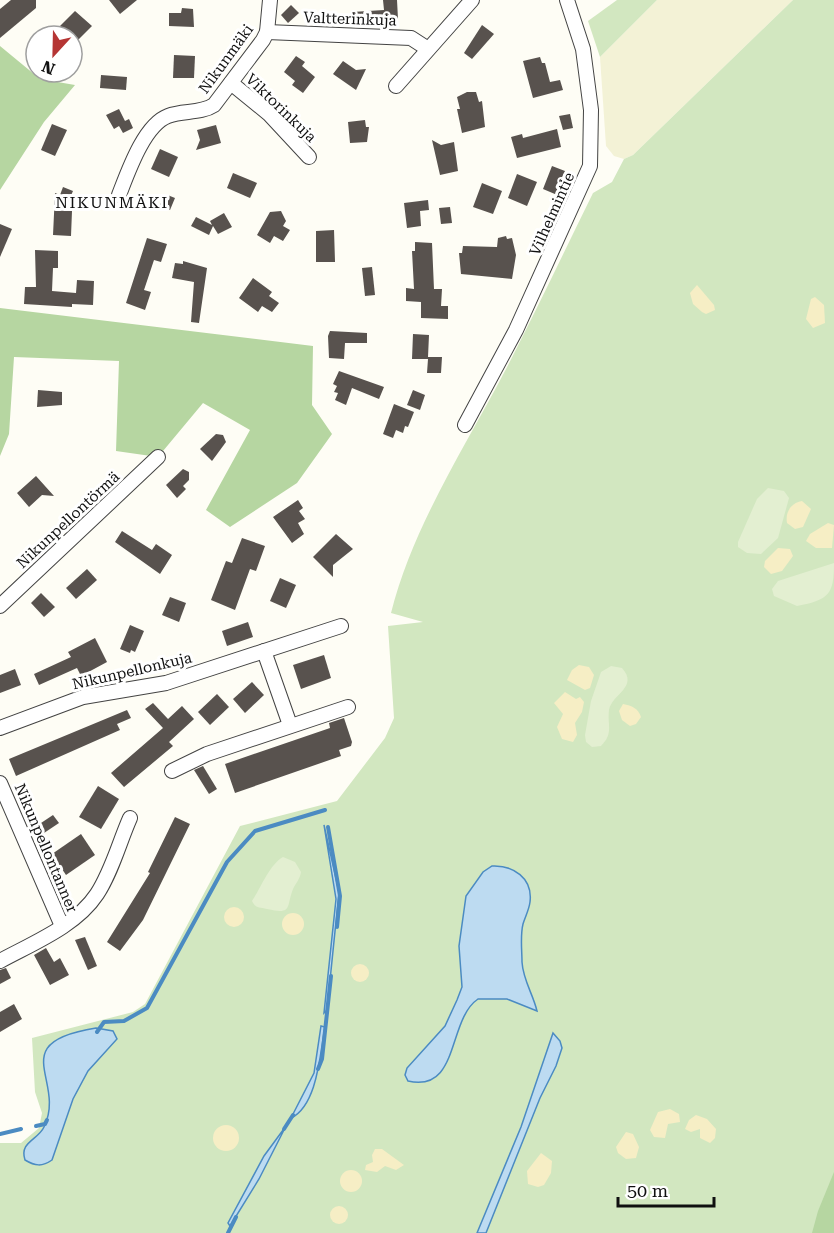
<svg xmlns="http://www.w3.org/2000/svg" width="834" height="1233" viewBox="0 0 834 1233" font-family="'Roboto Serif',serif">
<rect width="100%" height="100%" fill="#fefdf5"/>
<path fill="#f3f2d6" d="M 657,0 L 793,0 L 633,155 L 624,159 L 614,156 L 606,146 L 600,57 Z"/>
<g fill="#d2e7c0">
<path d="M 617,0 L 657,0 L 600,57 L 588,21 Z"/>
<path d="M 793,0 L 834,0 L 834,1233 L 0,1233 L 0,1143 L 21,1143 L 39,1128 L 42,1113 L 35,1092 L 32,1038 L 133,1012 L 145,1004 L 240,826 L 337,801 L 385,738 L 394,718 L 388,626 L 423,622 L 391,613 C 413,526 464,449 506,369 C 536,311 564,252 593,193 L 612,182 L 624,159 L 633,155 Z"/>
</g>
<g fill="#b6d6a1">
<path d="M 0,46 L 40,79 L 75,85 L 44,122 L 0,190 Z"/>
<path d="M 0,308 L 313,346 L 312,405 L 332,434 L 297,483 L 230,527 L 206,510 L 250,430 L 203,403 L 158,457 L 116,451 L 119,361 L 14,357 L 9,434 L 0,456 Z"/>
<path d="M 834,1172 L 834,1233 L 812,1233 L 818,1211 Z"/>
</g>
<g fill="#f6eec5">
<path d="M 697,285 L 714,305 L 715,310 L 706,314 L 702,312 L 693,304 L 690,293 Z"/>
<path d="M 815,297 L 824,305 L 825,323 L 813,328 L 806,319 L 811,299 Z"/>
<path d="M 802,501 L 811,509 L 803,527 L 795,529 L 787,523 C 785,512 791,503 802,501 Z"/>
<path d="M 828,523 L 834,525 L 832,548 L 816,548 L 806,541 L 810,534 Z"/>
<path d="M 778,548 L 790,549 L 793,556 L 782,571 L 771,574 L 764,567 L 765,561 Z"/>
<path d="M 579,665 L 589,667 L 594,675 L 590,688 L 585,690 L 567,680 L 572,670 Z"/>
<path d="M 565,692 L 576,699 L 580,697 L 584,702 L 582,712 L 575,723 L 577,735 L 573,742 L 562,739 L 557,727 L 563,714 L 554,703 Z"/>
<path d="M 623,704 C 632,706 638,708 641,717 L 636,724 L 630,726 L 622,720 L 619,711 Z"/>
<circle cx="234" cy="917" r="10"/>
<circle cx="293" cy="924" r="11"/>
<circle cx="360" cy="973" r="9"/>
<path d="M 670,1109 L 679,1114 L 680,1122 L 668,1124 L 665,1138 L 654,1137 L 650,1130 L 658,1112 Z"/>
<path d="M 696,1115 L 707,1119 L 716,1129 L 715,1138 L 710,1143 L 700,1138 L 700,1129 L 691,1132 L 685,1129 L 689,1120 Z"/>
<circle cx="226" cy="1138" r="13"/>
<path d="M 626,1132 L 633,1134 L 639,1147 L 636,1158 L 626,1159 L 618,1153 L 616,1147 Z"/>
<path d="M 375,1149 L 382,1149 L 404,1165 L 396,1170 L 385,1166 L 377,1172 L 365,1170 L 366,1165 L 373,1162 L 372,1155 Z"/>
<path d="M 541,1153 L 552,1161 L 551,1173 L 544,1185 L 538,1187 L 528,1184 L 527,1171 Z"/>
<circle cx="351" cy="1181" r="11"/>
<circle cx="339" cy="1215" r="9"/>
</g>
<g fill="#e3efd1">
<path d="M 768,488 L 784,491 L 789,498 L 778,538 L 761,554 L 747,553 L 738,547 L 738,542 L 757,499 Z"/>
<path d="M 834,563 C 834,594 829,600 797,606 L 774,596 L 772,589 L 778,581 Z"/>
<path d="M 611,666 L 622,668 C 639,687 612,694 609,710 C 607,725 614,733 601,746 L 592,747 L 586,742 L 585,735 L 591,701 L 601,672 Z"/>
<path d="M 283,857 L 295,862 L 301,872 C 300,879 296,883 293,889 C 286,907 293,915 267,909 C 259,907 256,909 252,901 C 261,888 269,865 283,857 Z"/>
</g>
<g fill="#bddbf1" stroke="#4b8bc2" stroke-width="1.5">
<path d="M 324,825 L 339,892 L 327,1010 L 324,1013 L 336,899 Z"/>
<path d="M 492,866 C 513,865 533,878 530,902 C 529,910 525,917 523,924 C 520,936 522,950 522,962 C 523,980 533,994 537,1011 L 507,999 L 478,999 C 447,1020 460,1093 408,1081 L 405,1075 L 407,1068 L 445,1026 L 457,1000 L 462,987 L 459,946 L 466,896 L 483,872 Z"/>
<path d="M 321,1026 L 325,1027 C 320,1052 318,1105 291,1118 L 314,1073 Z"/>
<path d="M 96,1028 L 113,1031 L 117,1039 L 88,1071 L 73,1099 L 52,1160 C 42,1167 35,1166 25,1160 C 19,1142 38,1140 44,1127 C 67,1080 3,1043 96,1028 Z"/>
<path d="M 553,1033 L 560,1041 L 562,1048 L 556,1066 L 540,1098 L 486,1233 L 477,1233 L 521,1127 Z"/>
<path d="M 286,1126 L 259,1179 L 230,1226 L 228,1223 L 264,1156 Z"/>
</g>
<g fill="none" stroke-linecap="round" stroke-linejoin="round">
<g stroke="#4b8bc2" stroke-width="4">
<path d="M 328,827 L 340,896 L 337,927"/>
<path d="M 97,1032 L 104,1022 L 124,1021 L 147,1008 L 227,862 L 255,831 L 325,810"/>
<path d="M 318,1069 L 322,1059 L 331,976"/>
<path d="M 36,1126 L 45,1124 L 47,1120"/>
<path d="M 284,1129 L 293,1115"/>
<path d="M 0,1134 L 21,1129"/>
<path d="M 228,1233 L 236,1217"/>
</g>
</g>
<g fill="#58524e">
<path d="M 11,0 L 36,0 L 36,8 L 0,38 L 0,9 Z"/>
<path d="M 109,0 L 137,0 L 120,14 Z"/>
<path d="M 383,0 L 397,0 L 398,19 L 353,24 L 352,12 L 384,10 Z"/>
<path d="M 291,5 L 299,13 L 288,23 L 281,15 Z"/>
<path d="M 182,8 L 193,9 L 194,27 L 169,26 L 169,13 L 181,13 Z"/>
<path d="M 75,11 L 92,26 L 72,46 L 72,36 L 66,36 L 58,28 Z"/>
<path d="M 482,25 L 494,34 L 472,59 L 464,53 Z"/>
<path d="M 174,55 L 195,56 L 194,78 L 173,78 Z"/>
<path d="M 296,56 L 305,62 L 302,66 L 315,77 L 303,93 L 292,85 L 295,81 L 284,72 Z"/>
<path d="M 540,57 L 542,63 L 545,63 L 550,82 L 560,80 L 563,90 L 533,98 L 523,61 Z"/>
<path d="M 343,61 L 356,70 L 366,69 L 356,90 L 333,74 Z"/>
<path d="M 101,75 L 127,77 L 126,90 L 100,88 Z"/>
<path d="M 467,92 L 476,92 L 479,102 L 482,101 L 485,127 L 462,133 L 457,109 L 460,109 L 457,97 Z"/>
<path d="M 119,109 L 125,121 L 129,119 L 133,128 L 123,133 L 119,126 L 114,129 L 106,115 Z"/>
<path d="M 570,114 L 573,128 L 563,130 L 559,116 Z"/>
<path d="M 365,120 L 366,127 L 369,127 L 367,142 L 350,143 L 348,122 Z"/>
<path d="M 52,124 L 67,130 L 55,156 L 41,150 Z"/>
<path d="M 216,125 L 221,143 L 196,150 L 200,140 L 197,130 Z"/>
<path d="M 557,129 L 561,147 L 517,158 L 511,137 L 522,134 L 523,138 Z"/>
<path d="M 432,140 L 441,145 L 454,142 L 458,171 L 440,175 Z"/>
<path d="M 160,149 L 178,157 L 169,177 L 151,169 Z"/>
<path d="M 552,166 L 565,171 L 560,182 L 567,185 L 562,197 L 543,189 Z"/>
<path d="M 233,173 L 257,183 L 250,198 L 227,188 Z"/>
<path d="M 517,174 L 537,182 L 527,206 L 508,198 Z"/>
<path d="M 482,183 L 502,191 L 493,214 L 473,207 Z"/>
<path d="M 63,187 L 73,191 L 64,211 L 72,211 L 71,236 L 53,235 L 55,193 L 60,195 Z"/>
<path d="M 165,194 L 175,198 L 170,210 L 160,205 Z"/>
<path d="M 428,200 L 429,210 L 420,211 L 421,226 L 407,228 L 404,203 Z"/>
<path d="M 450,207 L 452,223 L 441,224 L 439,208 Z"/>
<path d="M 281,211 L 286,221 L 283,226 L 290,230 L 283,241 L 274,236 L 270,243 L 257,235 L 270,212 Z"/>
<path d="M 224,213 L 232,227 L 218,234 L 213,226 L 209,235 L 191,226 L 196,217 L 212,225 L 210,221 Z"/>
<path d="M 0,224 L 12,229 L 0,257 Z"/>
<path d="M 334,230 L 335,262 L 316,262 L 316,231 Z"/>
<path d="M 506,236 L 507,239 L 512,238 L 516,255 L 512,279 L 461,274 L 459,253 L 462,253 L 463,246 L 497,247 L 498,238 Z"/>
<path d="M 147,238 L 167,244 L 161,262 L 154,260 L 144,290 L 151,292 L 145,310 L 126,303 Z"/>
<path d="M 415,242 L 432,243 L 434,289 L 442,289 L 441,306 L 448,306 L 448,319 L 421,318 L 421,302 L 406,301 L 406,288 L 414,289 L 412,251 L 415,251 Z"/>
<path d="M 35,250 L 58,251 L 58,268 L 53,268 L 52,291 L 76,293 L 77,280 L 94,281 L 93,305 L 72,304 L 72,307 L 24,304 L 25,287 L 36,287 Z"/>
<path d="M 183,261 L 207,268 L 199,323 L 191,322 L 194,282 L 172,278 L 175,263 L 183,264 Z"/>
<path d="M 372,267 L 375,295 L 365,296 L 362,268 Z"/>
<path d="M 253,278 L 272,292 L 269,296 L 279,303 L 272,312 L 262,306 L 258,312 L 239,298 Z"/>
<path d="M 330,331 L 367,333 L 367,343 L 345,343 L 344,359 L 329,358 L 328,336 Z"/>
<path d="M 413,334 L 429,335 L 428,357 L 442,357 L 441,373 L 427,373 L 428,359 L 412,359 Z"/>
<path d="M 339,371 L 384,387 L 379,399 L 352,388 L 346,405 L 335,400 L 338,393 L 334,392 L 337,386 L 333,384 Z"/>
<path d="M 38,390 L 62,392 L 62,405 L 37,407 Z"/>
<path d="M 413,390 L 425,395 L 420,410 L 407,405 Z"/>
<path d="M 394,404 L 414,412 L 408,427 L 405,426 L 403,433 L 396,430 L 393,438 L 383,434 Z"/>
<path d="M 216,434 L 223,435 L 226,442 L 212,461 L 200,449 Z"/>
<path d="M 183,469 L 189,472 L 189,480 L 183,486 L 186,489 L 177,498 L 166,485 Z"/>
<path d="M 36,476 L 54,496 L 42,495 L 29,507 L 17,493 Z"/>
<path d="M 298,500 L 303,508 L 299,511 L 305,519 L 298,523 L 304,534 L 292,543 L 273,517 Z"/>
<path d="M 122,531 L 152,550 L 156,544 L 172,555 L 160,574 L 115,542 Z"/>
<path d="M 336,534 L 353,549 L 333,565 L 333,577 L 313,557 Z"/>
<path d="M 242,538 L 265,546 L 256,571 L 250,569 L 235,610 L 211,600 L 226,561 L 232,563 Z"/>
<path d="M 87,569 L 97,580 L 76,599 L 66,588 Z"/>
<path d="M 280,578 L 296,585 L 286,608 L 270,601 Z"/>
<path d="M 41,593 L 55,607 L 44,617 L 31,603 Z"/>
<path d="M 170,597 L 186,603 L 179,622 L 162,615 Z"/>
<path d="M 248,622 L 253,637 L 227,646 L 222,631 Z"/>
<path d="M 130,625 L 144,631 L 135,652 L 131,650 L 130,653 L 120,649 Z"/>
<path d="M 95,638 L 107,662 L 81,676 L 77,668 L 39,685 L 34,674 L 71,657 L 68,652 Z"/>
<path d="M 324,655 L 331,678 L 301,689 L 293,665 Z"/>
<path d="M 15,669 L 21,685 L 0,693 L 0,675 Z"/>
<path d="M 252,682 L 264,695 L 245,713 L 233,699 Z"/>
<path d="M 217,694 L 229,707 L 210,725 L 198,712 Z"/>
<path d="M 153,703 L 168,719 L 182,706 L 194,719 L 169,742 L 173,746 L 124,787 L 111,773 L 163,728 L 145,709 Z"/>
<path d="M 127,710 L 131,718 L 117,724 L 120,730 L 16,776 L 9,759 Z"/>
<path d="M 344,718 L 352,742 L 351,746 L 339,750 L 341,756 L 235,793 L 225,764 L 330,728 L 329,723 Z"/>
<path d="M 203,766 L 217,789 L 209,794 L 194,770 Z"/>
<path d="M 98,786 L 119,799 L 101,829 L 79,817 Z"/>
<path d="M 53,815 L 59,823 L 41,835 L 35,827 Z"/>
<path d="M 175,817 L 190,824 L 143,920 L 120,951 L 107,942 L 150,873 L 148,872 Z"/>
<path d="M 81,834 L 95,855 L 66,875 L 52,854 Z"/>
<path d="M 85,937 L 97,966 L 88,970 L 75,940 Z"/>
<path d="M 46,948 L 54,962 L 60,958 L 69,975 L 50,985 L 34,955 Z"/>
<path d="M 6,968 L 11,978 L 0,984 L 0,970 Z"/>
<path d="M 14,1004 L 22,1019 L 0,1032 L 0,1012 Z"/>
</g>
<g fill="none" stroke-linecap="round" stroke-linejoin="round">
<defs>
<g id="minor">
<path d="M 267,32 L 411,38 L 428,49"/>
<path d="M 231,83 L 269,114 L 309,157"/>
<path d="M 396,86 L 472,0"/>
<path d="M 119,195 C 128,172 144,125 168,116 C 183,110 200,114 214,105 L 263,40 L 267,32 L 270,0"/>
<path d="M 465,425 L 516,330 L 590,166 L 591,110 L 583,49 L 567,0"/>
<path d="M 0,606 L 158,457"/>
<path d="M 264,651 L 290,725"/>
<path d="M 0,728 L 83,697 L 166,683 L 341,626"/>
<path d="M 172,771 L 207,754 L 348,707"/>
<path d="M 0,783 L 62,926"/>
<path d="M 0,961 C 33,943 76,926 97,894 C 112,871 119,843 130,818"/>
</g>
</defs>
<use href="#minor" stroke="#434343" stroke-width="16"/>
<use href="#minor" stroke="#fff" stroke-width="14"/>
</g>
<g text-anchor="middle" stroke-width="6" stroke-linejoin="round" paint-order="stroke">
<g font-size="15" fill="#101010" stroke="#fff">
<text transform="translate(350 19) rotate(2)" y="5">Valtterinkuja</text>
<text transform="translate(226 59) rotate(-54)" y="5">Nikunmäki</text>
<text transform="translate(281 108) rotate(44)" y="5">Viktorinkuja</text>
<text transform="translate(552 214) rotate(-66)" y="5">Vilhelmintie</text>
<text transform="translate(68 520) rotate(-43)" y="5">Nikunpellontörmä</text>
<text transform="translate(132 671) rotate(-13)" y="5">Nikunpellonkuja</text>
<text transform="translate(46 848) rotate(67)" y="5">Nikunpellontanner</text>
</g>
<g font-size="16" letter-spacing="1.5" fill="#101010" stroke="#fff">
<text x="112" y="208">NIKUNMÄKI</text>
</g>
</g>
<g transform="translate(54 54) rotate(202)"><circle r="28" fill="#ffffff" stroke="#9f9f9f" stroke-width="1.5"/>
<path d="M0-4.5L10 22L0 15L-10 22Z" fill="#b53534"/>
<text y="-9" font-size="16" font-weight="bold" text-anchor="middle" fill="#101010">N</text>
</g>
<path d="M618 1197v9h96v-9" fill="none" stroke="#101010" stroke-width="3"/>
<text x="627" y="1197" font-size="18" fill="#101010" stroke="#ffffff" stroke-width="4.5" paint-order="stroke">50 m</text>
</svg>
